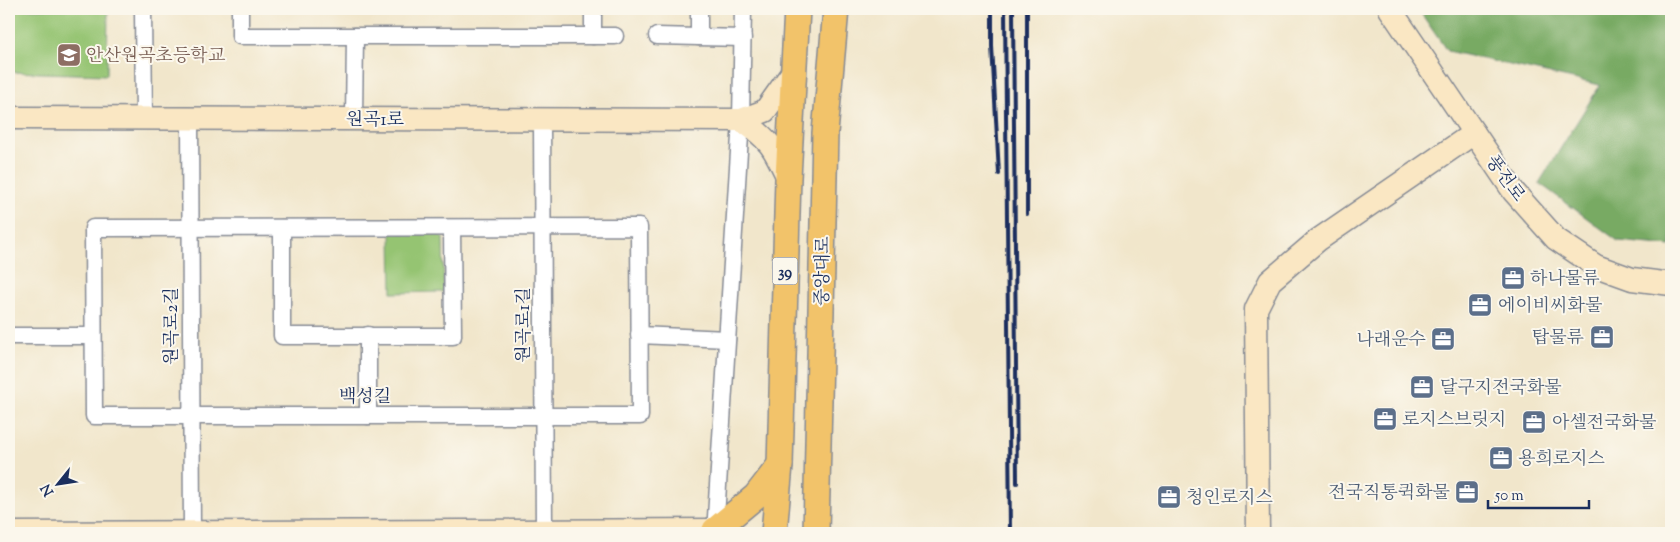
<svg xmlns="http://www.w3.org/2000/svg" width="1680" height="542" viewBox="0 0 1680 542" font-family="'Sorts Mill Goudy','Noto Serif KR',serif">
<rect width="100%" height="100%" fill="#fbf7ec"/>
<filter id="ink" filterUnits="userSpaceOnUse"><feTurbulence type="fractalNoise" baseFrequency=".02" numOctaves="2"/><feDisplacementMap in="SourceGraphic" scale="10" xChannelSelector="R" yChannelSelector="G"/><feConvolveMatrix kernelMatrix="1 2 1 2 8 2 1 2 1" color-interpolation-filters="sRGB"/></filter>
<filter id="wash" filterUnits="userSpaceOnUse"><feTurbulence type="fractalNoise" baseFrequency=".0096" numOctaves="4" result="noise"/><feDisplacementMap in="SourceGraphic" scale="20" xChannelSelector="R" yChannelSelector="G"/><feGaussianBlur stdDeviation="1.12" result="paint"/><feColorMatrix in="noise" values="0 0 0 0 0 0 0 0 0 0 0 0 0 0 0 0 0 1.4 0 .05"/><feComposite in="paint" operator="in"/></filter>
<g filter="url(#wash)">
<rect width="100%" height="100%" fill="#f1e6cb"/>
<g fill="#95c472" stroke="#587a68">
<path d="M 9,9 L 108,9 L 107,75 L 9,72 Z"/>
<path d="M 391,233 L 438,233 L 443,238 L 444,292 L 392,293 Z"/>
</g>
<path fill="#78aa64" stroke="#4a6c61" d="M 1418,9 L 1671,9 L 1671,246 L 1618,241 L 1539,183 L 1600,85 L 1447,51 Z"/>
</g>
<g filter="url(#ink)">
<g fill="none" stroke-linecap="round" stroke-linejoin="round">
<defs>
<g id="street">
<path d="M 143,9 L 144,119"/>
<path d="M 240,9 L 240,36 L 615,36"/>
<path d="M 593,36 L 593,9"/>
<path d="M 657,36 L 699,37 L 699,9"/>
<path d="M 699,37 L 743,38"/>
<path d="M 190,119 L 192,532"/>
<path d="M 354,119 L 355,36"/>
<path d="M 542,120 L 544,531"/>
<path d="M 639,227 L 640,416 L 94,416 L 93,228 Z"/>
<path d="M 282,228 L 282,336 L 453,336 L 452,228"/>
<path d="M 639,335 L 727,339"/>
<path d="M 9,336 L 93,336"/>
<path d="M 368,416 L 368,335"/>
<path d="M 715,533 L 741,120 L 743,9"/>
</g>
<g id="secondary">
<path d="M 1390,9 L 1514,192 L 1556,239 L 1596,266 L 1632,279 L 1671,284"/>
<path d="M 9,118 L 741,120 L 765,111 L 794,70"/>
<path d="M 741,120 C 770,139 774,148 788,178"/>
<path d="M 9,533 L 715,530"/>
<path d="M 1258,533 L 1256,309 L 1270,281 L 1318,240 L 1474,133"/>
</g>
<g id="primary">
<path d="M 720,533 L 715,530 L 756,496 L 780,465"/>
<path d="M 774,533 L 780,465 L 788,178 L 797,9"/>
<path d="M 816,533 L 825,133 L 836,9"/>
</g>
</defs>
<use href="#street" stroke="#868a94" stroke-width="19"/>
<use href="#secondary" stroke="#868a94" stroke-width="25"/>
<use href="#primary" stroke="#868a94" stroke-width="28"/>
<use href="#street" stroke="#fff" stroke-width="16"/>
<use href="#secondary" stroke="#fae7c3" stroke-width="22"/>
<use href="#primary" stroke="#f2c36a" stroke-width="25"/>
<g stroke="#1b2f5e" stroke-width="4">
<path d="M 992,9 L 992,46 L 999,174"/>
<path d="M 1005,9 L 1010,533"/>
<path d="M 1013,9 L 1017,483"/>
<path d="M 1027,214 L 1027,9"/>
</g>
</g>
</g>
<defs>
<symbol id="school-square" viewBox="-11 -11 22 22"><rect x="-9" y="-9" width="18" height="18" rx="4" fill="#8d6e63" stroke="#fbf7ec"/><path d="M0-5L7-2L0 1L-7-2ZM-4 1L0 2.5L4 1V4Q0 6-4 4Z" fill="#fff"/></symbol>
<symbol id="office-square" viewBox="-11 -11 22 22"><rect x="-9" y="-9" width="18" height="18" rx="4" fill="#5c6f8a" stroke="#fbf7ec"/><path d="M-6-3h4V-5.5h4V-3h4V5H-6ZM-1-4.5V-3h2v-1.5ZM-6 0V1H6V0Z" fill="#fff"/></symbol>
</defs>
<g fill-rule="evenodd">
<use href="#school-square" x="55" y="41" width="28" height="28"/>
<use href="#office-square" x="1499" y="264" width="28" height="28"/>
<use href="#office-square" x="1466" y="291" width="28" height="28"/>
<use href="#office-square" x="1588" y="323" width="28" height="28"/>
<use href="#office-square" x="1429" y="325" width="28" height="28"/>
<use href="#office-square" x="1408" y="373" width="28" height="28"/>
<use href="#office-square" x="1371" y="405" width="28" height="28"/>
<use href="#office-square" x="1520" y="408" width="28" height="28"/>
<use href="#office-square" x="1487" y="444" width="28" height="28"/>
<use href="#office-square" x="1453" y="478" width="28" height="28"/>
<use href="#office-square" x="1155" y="483" width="28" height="28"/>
</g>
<g text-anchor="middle" stroke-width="4" stroke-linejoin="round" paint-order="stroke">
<rect fill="#fbf7ec" stroke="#5e6b89" stroke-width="1" x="772.5" y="257.5" width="25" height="27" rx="4"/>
<g font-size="16" font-weight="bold" fill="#1b2f5e">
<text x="785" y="277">39</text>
</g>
<g font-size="18" fill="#785e54" stroke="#fbf7ec" text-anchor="start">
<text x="86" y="61">안산원곡초등학교</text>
</g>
<g font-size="18" fill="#1b2f5e" stroke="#fbf7ec">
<text x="375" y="125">원곡1로</text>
<text transform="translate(1506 178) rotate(54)" y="6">풍전로</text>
<text transform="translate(822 271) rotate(-89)" y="6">중앙대로</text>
<text transform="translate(523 325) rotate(-90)" y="6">원곡로1길</text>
<text transform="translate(171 326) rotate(-90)" y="6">원곡로2길</text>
<text x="365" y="402">백성길</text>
</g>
<g font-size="18" fill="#4e5e75" stroke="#fbf7ec" text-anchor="start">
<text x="1530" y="284">하나물류</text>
<text x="1498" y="311">에이비씨화물</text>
<text x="1584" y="343" text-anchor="end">탑물류</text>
<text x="1426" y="345" text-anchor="end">나래운수</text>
<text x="1440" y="393">달구지전국화물</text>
<text x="1402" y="425">로지스브릿지</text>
<text x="1552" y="428">아셀전국화물</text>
<text x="1518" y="464">용희로지스</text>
<text x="1450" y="498" text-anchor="end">전국직통퀵화물</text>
<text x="1186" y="503">청인로지스</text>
</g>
</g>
<rect width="1680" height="542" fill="none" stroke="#fbf7ec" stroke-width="30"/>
<g transform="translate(58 484) rotate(240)" stroke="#fbf7ec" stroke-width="4" paint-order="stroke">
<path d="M0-4L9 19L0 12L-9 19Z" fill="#1b2f5e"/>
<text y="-8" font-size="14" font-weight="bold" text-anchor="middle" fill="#1b2f5e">N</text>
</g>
<path d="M1488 500v8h101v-8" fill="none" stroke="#1b2f5e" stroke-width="2.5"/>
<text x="1495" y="500" font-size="15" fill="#1b2f5e" stroke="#fbf7ec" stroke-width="4" paint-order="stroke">50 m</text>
</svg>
